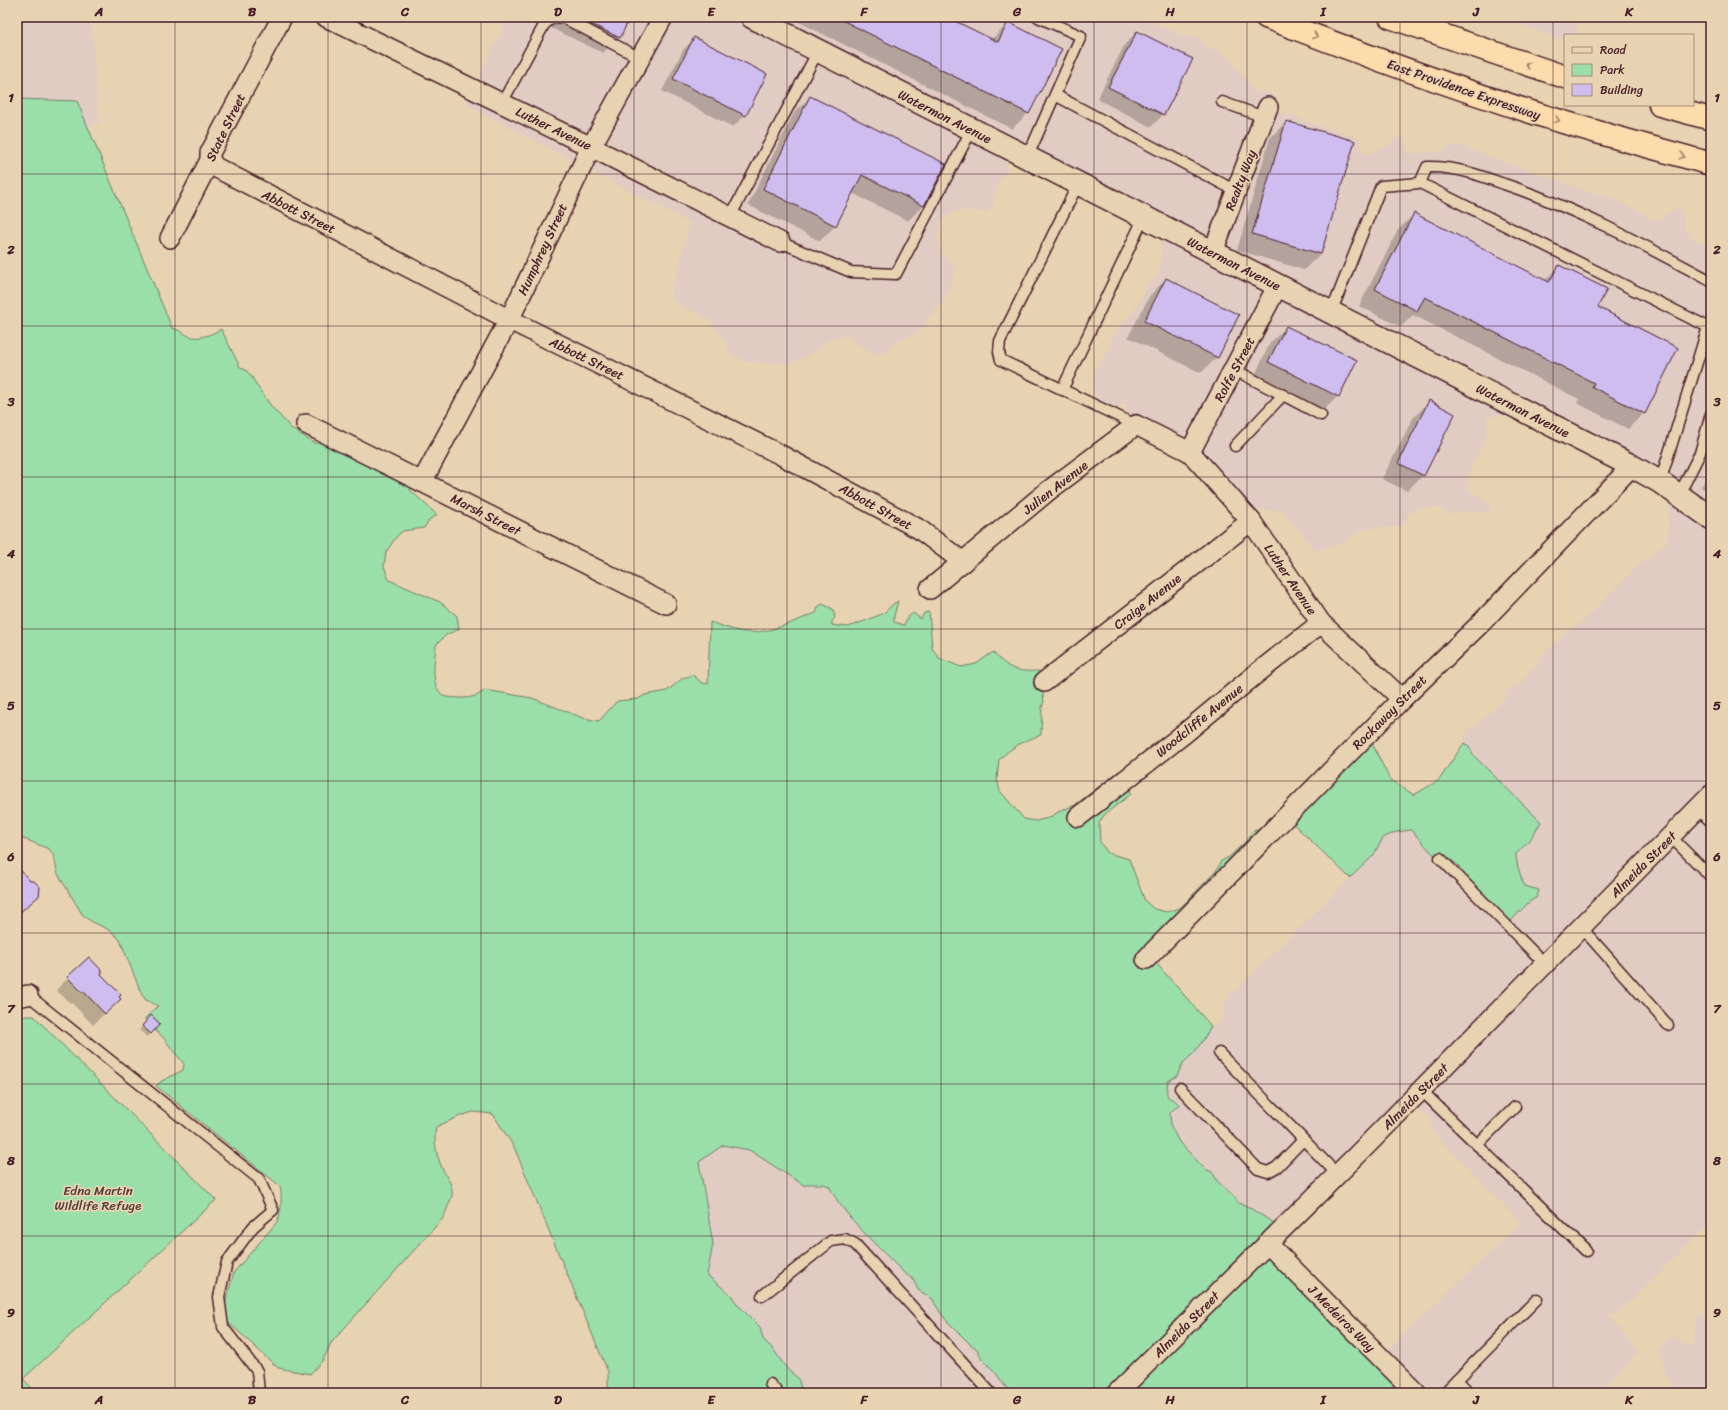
<svg xmlns="http://www.w3.org/2000/svg" width="1728" height="1410" viewBox="0 0 1728 1410" font-family="Sriracha,sans-serif">
<rect width="100%" height="100%" fill="#e7d3b1"/>
<filter id="ink" filterUnits="userSpaceOnUse"><feTurbulence type="fractalNoise" baseFrequency=".025" numOctaves="2"/><feDisplacementMap in="SourceGraphic" scale="8" xChannelSelector="R" yChannelSelector="G"/><feConvolveMatrix kernelMatrix="1 2 1 2 8 2 1 2 1" color-interpolation-filters="sRGB"/></filter>
<g filter="url(#ink)">
<g fill="#e0ccc3">
<path d="M 17,17 L 91,17 L 99,122 L 88,127 L 77,101 L 17,99 Z"/>
<path d="M 508,17 L 1139,17 L 1183,36 L 1200,38 L 1205,46 L 1225,54 L 1256,93 L 1269,93 L 1274,95 L 1277,113 L 1295,116 L 1302,120 L 1359,138 L 1363,152 L 1370,155 L 1378,149 L 1388,146 L 1396,138 L 1404,138 L 1407,154 L 1442,151 L 1448,146 L 1458,145 L 1592,193 L 1607,195 L 1627,206 L 1640,211 L 1651,219 L 1659,220 L 1675,209 L 1681,209 L 1685,229 L 1690,237 L 1711,247 L 1711,1222 L 1616,1315 L 1608,1314 L 1638,1353 L 1599,1393 L 1415,1393 L 1380,1357 L 1521,1223 L 1433,1132 L 1429,1116 L 1422,1113 L 1415,1106 L 1274,1227 L 1273,1223 L 1245,1205 L 1238,1203 L 1235,1197 L 1218,1182 L 1212,1172 L 1205,1169 L 1179,1141 L 1171,1126 L 1170,1113 L 1175,1108 L 1180,1106 L 1179,1103 L 1169,1099 L 1166,1093 L 1168,1081 L 1177,1076 L 1183,1063 L 1193,1054 L 1204,1040 L 1211,1026 L 1215,1026 L 1222,1020 L 1225,1004 L 1229,993 L 1238,989 L 1267,959 L 1373,856 L 1383,838 L 1396,832 L 1411,830 L 1433,854 L 1451,860 L 1459,866 L 1463,884 L 1529,902 L 1537,897 L 1539,890 L 1524,886 L 1519,868 L 1516,864 L 1516,854 L 1530,840 L 1541,821 L 1474,756 L 1469,746 L 1464,743 L 1465,737 L 1469,728 L 1476,725 L 1505,699 L 1509,689 L 1520,684 L 1536,666 L 1542,655 L 1572,627 L 1579,625 L 1641,563 L 1647,560 L 1668,541 L 1668,507 L 1678,504 L 1680,499 L 1524,422 L 1503,415 L 1487,417 L 1487,435 L 1466,479 L 1470,491 L 1492,504 L 1488,512 L 1470,511 L 1447,514 L 1440,508 L 1419,508 L 1409,514 L 1402,527 L 1379,527 L 1362,530 L 1344,542 L 1316,551 L 1281,510 L 1241,510 L 1211,475 L 1138,428 L 1099,442 L 1100,439 L 1124,420 L 1127,405 L 1123,404 L 1114,408 L 1101,404 L 1094,394 L 1094,371 L 1108,352 L 1111,341 L 1121,323 L 1133,312 L 1147,286 L 1161,269 L 1162,250 L 1159,240 L 1172,243 L 1007,145 L 1007,171 L 998,183 L 993,206 L 987,213 L 966,210 L 956,211 L 941,221 L 937,236 L 939,248 L 948,260 L 957,267 L 945,300 L 930,315 L 924,328 L 913,335 L 895,343 L 884,352 L 876,355 L 845,336 L 831,338 L 811,355 L 788,364 L 746,362 L 730,354 L 723,339 L 710,320 L 670,300 L 690,223 L 466,105 Z"/>
<path d="M 1499,17 L 1578,17 L 1578,35 L 1565,35 L 1565,39 L 1556,38 Z"/>
<path d="M 723,1145 L 749,1150 L 805,1186 L 807,1184 L 822,1184 L 829,1186 L 834,1196 L 904,1273 L 913,1279 L 918,1290 L 933,1299 L 935,1304 L 945,1319 L 970,1344 L 977,1349 L 982,1359 L 995,1372 L 1010,1393 L 791,1393 L 801,1388 L 798,1378 L 787,1369 L 773,1349 L 763,1339 L 760,1327 L 737,1304 L 731,1295 L 707,1275 L 713,1244 L 699,1162 Z"/>
<path d="M 1697,1313 L 1711,1314 L 1711,1393 L 1664,1393 L 1675,1386 L 1667,1372 L 1658,1350 L 1660,1344 L 1673,1336 L 1693,1347 L 1694,1345 Z"/>
</g>
<g fill="#9adea9" stroke="#727e6a">
<path d="M 17,99 L 77,101 L 172,328 C 179,330 182,332 187,335 C 198,341 212,334 221,329 L 240,367 L 246,370 L 252,377 L 257,386 L 271,406 L 292,429 L 316,444 L 324,435 L 417,483 L 410,490 L 437,515 L 429,520 L 424,528 L 403,531 L 397,536 L 386,552 L 384,566 L 389,580 L 440,602 L 457,616 L 459,629 L 446,635 L 436,645 C 435,660 429,686 444,696 C 447,698 454,697 459,698 C 469,698 478,697 485,690 L 532,698 L 583,718 L 599,721 L 617,701 L 638,699 L 645,695 L 667,691 L 683,678 L 693,675 L 702,683 L 708,684 L 710,622 C 722,626 734,631 746,632 C 770,634 794,621 816,613 L 818,607 L 822,604 L 833,609 L 835,618 L 832,621 L 832,625 L 848,627 L 862,622 L 884,613 L 893,604 L 898,601 L 894,616 L 894,622 L 904,625 L 908,617 L 913,613 L 921,619 L 924,613 L 929,612 L 932,648 L 939,658 L 961,667 L 976,664 L 993,652 C 1009,670 1016,672 1039,671 L 1044,701 L 1042,707 L 1041,735 C 1024,741 1011,747 999,760 L 997,779 L 1000,791 L 1024,819 L 1036,821 L 1048,818 L 1058,812 L 1075,805 L 1119,771 L 1129,784 L 1131,794 L 1105,814 L 1099,823 L 1100,842 L 1108,853 L 1129,859 L 1145,901 L 1154,909 L 1167,912 L 1180,908 L 1216,871 L 1221,861 L 1229,857 L 1246,841 L 1253,831 L 1262,829 L 1151,957 L 1211,1026 L 1204,1039 L 1193,1054 L 1183,1063 L 1177,1076 L 1168,1081 C 1164,1105 1171,1093 1180,1106 L 1175,1108 L 1170,1113 L 1171,1126 L 1179,1142 L 1205,1169 L 1212,1172 L 1218,1182 L 1235,1197 L 1238,1203 L 1245,1205 L 1274,1223 L 1272,1241 L 1415,1393 L 1010,1393 L 995,1372 L 982,1359 L 977,1349 L 970,1344 L 945,1319 L 935,1304 L 933,1299 L 918,1290 L 913,1279 L 904,1273 C 880,1248 843,1216 829,1186 L 822,1184 L 807,1184 L 805,1186 L 749,1150 L 723,1145 L 699,1162 L 713,1244 L 707,1275 L 731,1295 L 737,1304 L 760,1327 L 763,1339 L 773,1349 L 787,1369 L 798,1378 L 801,1388 L 791,1393 L 608,1393 L 608,1372 L 514,1147 L 493,1114 L 473,1112 L 460,1116 L 436,1127 C 433,1143 437,1158 444,1172 C 448,1180 453,1185 452,1195 C 450,1203 446,1211 443,1218 L 331,1343 L 323,1360 L 310,1374 L 278,1368 L 228,1322 L 226,1317 L 225,1304 L 234,1272 L 277,1222 C 282,1211 282,1198 280,1186 L 156,1086 L 160,1082 L 183,1070 L 184,1064 L 162,1036 L 146,1024 L 145,1018 L 158,1006 L 146,1000 L 142,995 L 120,940 C 107,924 94,927 82,914 L 58,874 L 53,854 L 49,849 L 17,836 Z"/>
<path d="M 1372,743 L 1390,780 L 1414,795 L 1439,780 L 1464,743 L 1469,746 L 1474,756 L 1541,822 L 1530,840 L 1516,854 C 1516,865 1521,875 1524,886 L 1539,890 L 1537,897 L 1529,902 L 1507,925 L 1463,884 L 1459,866 L 1451,860 L 1433,854 L 1411,830 L 1396,832 L 1383,838 L 1373,856 L 1350,878 L 1288,819 Z"/>
<path d="M 17,1016 L 34,1016 L 216,1200 L 23,1379 L 37,1393 L 17,1393 Z"/>
</g>
<g fill="#0003">
<path d="M 528,17 L 629,17 L 619,37 L 603,53 Z"/>
<path d="M 789,17 L 945,17 L 992,39 L 1008,23 L 1028,113 L 1012,129 Z"/>
<path d="M 1137,32 L 1163,115 L 1151,127 L 1097,99 L 1125,44 Z"/>
<path d="M 695,38 L 745,115 L 733,127 L 662,91 L 683,50 Z"/>
<path d="M 810,97 L 924,205 L 908,221 L 852,193 L 836,225 L 820,241 L 748,205 L 794,113 Z"/>
<path d="M 1286,122 L 1353,142 L 1320,254 L 1304,270 L 1237,250 L 1270,138 Z"/>
<path d="M 1414,214 L 1544,281 L 1559,266 L 1644,413 L 1628,429 L 1577,403 L 1579,399 L 1413,315 L 1401,327 L 1359,306 L 1398,230 Z"/>
<path d="M 1166,279 L 1217,357 L 1201,373 L 1128,337 L 1150,295 Z"/>
<path d="M 1286,327 L 1355,361 L 1338,396 L 1322,412 L 1253,379 L 1270,343 Z"/>
<path d="M 1429,402 L 1423,475 L 1407,491 L 1382,479 L 1413,418 Z"/>
<path d="M 1711,469 L 1711,493 L 1701,487 Z"/>
<path d="M 100,974 L 119,999 L 93,1025 L 71,1002 L 70,1003 L 56,990 L 68,978 Z"/>
<path d="M 151,1017 L 159,1024 L 147,1037 L 139,1030 Z"/>
</g>
<g fill="#cebdee" stroke="#4a1f2b">
<path d="M 577,17 L 630,17 L 620,38 Z"/>
<path d="M 836,17 L 947,17 L 998,42 L 1008,22 L 1062,49 L 1029,114 Z"/>
<path d="M 1137,31 L 1193,59 L 1164,115 L 1108,87 Z"/>
<path d="M 694,37 L 767,74 L 746,116 L 673,79 Z"/>
<path d="M 810,96 L 946,164 L 924,206 L 862,175 L 836,226 L 763,189 Z"/>
<path d="M 1286,121 L 1355,141 L 1321,254 L 1252,234 Z"/>
<path d="M 1414,213 L 1549,282 L 1559,265 L 1607,289 L 1598,307 L 1678,348 L 1645,414 L 1592,387 L 1594,383 L 1425,297 L 1417,311 L 1375,289 Z"/>
<path d="M 1166,278 L 1239,315 L 1218,358 L 1144,321 Z"/>
<path d="M 1286,326 L 1357,360 L 1339,397 L 1268,362 Z"/>
<path d="M 1429,400 L 1455,414 L 1424,476 L 1398,463 Z"/>
<path d="M 17,866 L 30,881 L 34,881 L 40,887 L 39,896 L 17,915 Z"/>
<path d="M 89,957 L 103,972 L 101,974 L 121,995 L 119,997 L 121,999 L 105,1014 L 83,991 L 82,992 L 67,977 Z"/>
<path d="M 151,1015 L 160,1024 L 151,1034 L 142,1026 Z"/>
</g>
<g fill="none" stroke-linecap="round" stroke-linejoin="round">
<defs>
<g id="service">
<path d="M 1055,95 L 1236,191"/>
<path d="M 1222,102 L 1264,117"/>
<path d="M 502,103 L 544,25 C 550,18 555,17 564,18 L 640,58"/>
<path d="M 1027,158 L 1081,36 L 1038,17"/>
<path d="M 1420,183 L 1427,167 C 1454,166 1479,175 1504,184 C 1576,208 1644,245 1711,281"/>
<path d="M 1078,184 L 1000,341 L 999,352 L 1001,360 L 1136,425"/>
<path d="M 730,217 L 818,51"/>
<path d="M 780,242 L 851,272 L 896,274 L 972,129"/>
<path d="M 1331,313 L 1381,186 L 1420,183 L 1708,327 L 1660,482"/>
<path d="M 1233,369 L 1321,415"/>
<path d="M 1062,390 L 1144,217"/>
<path d="M 1235,446 L 1283,395"/>
<path d="M 1679,495 L 1700,453 L 1711,414"/>
<path d="M 1698,808 L 1711,822"/>
<path d="M 1670,836 L 1711,877"/>
<path d="M 1440,858 L 1545,964"/>
<path d="M 1581,927 L 1668,1025"/>
<path d="M 28,995 L 259,1179 L 273,1210 L 253,1227 L 227,1262 L 219,1297 L 223,1327 L 257,1371 L 259,1393"/>
<path d="M 1219,1053 L 1337,1174"/>
<path d="M 1180,1088 L 1258,1169 L 1268,1172 L 1277,1167 L 1303,1140"/>
<path d="M 1421,1090 L 1586,1251"/>
<path d="M 1477,1145 L 1515,1107"/>
<path d="M 762,1296 L 831,1241 L 845,1239 L 855,1244 L 991,1393"/>
<path d="M 1457,1380 L 1470,1393"/>
<path d="M 770,1384 L 778,1393"/>
<path d="M 1444,1393 L 1537,1299"/>
</g>
<g id="minor">
<path d="M 326,17 L 591,147 L 780,242"/>
<path d="M 210,160 L 215,167 L 508,319 L 779,454 L 919,529 L 963,562"/>
<path d="M 170,238 L 210,160 L 210,153 L 282,17"/>
<path d="M 1213,252 L 1268,107"/>
<path d="M 306,424 L 666,604"/>
<path d="M 1190,452 L 1278,285"/>
<path d="M 422,482 L 512,314 L 591,147 L 663,17"/>
<path d="M 930,589 L 1048,491 L 1136,425 L 1190,452 L 1251,521 L 1321,623 L 1402,699"/>
<path d="M 1044,682 L 1251,521"/>
<path d="M 1078,817 L 1185,733 L 1256,674 L 1321,623"/>
<path d="M 1146,959 L 1402,699 L 1478,626 L 1632,466"/>
<path d="M 17,997 L 28,995"/>
<path d="M 1267,1243 L 1416,1393"/>
<path d="M 1117,1393 L 1365,1147 L 1711,795"/>
</g>
<path id="secondary" d="M 752,17 L 1632,466 L 1660,482 L 1711,518"/>
<g id="motorway">
<path d="M 1266,17 C 1353,51 1441,83 1531,112 C 1590,131 1651,147 1711,164"/>
<path d="M 1390,17 L 1565,77"/>
<path d="M 1660,105 L 1711,119"/>
</g>
</defs>
<use href="#service" stroke="#4a1f2b" stroke-width="13"/>
<use href="#minor" stroke="#4a1f2b" stroke-width="22"/>
<use href="#secondary" stroke="#4a1f2b" stroke-width="25"/>
<use href="#motorway" stroke="#4a1f2b" stroke-width="25"/>
<use href="#service" stroke="#e7d3b1" stroke-width="10"/>
<use href="#minor" stroke="#e7d3b1" stroke-width="19"/>
<use href="#secondary" stroke="#e7d3b1" stroke-width="22"/>
<use href="#motorway" stroke="#fcdcac" stroke-width="22"/>
</g>
<defs><path id="oneway-chevron" d="M-2-3.5L2.5 0L-2 3.5" fill="none" stroke-width="1.6" stroke-linecap="round" stroke-linejoin="round"/></defs>
<g stroke="#a37e6c">
<use href="#oneway-chevron" transform="translate(1315 36) rotate(21)"/>
<use href="#oneway-chevron" transform="translate(1528 65) rotate(-162)"/>
<use href="#oneway-chevron" transform="translate(1557 120) rotate(17)"/>
<use href="#oneway-chevron" transform="translate(1682 156) rotate(15)"/>
</g>
</g>
<path fill="none" stroke="#4a1f2b" stroke-width="1" stroke-opacity="0.55" d="M 175,17 L 175,1393M 328,17 L 328,1393M 481,17 L 481,1393M 634,17 L 634,1393M 787,17 L 787,1393M 941,17 L 941,1393M 1094,17 L 1094,1393M 1247,17 L 1247,1393M 1400,17 L 1400,1393M 1553,17 L 1553,1393M 17,174 L 1711,174M 17,326 L 1711,326M 17,477 L 1711,477M 17,629 L 1711,629M 17,781 L 1711,781M 17,933 L 1711,933M 17,1084 L 1711,1084M 17,1236 L 1711,1236"/>
<g text-anchor="middle" stroke-width="3.5" stroke-linejoin="round" paint-order="stroke">
<g font-size="13" fill="#4a1f2b" stroke="#e7d3b1">
<text transform="translate(1464 89) rotate(19)" y="5">East Providence Expressway</text>
<text transform="translate(945 116) rotate(27)" y="5">Waterman Avenue</text>
<text transform="translate(225 127) rotate(-64)" y="5">State Street</text>
<text transform="translate(554 128) rotate(26)" y="5">Luther Avenue</text>
<text transform="translate(1240 180) rotate(-69)" y="5">Realty Way</text>
<text transform="translate(299 211) rotate(27)" y="5">Abbott Street</text>
<text transform="translate(542 249) rotate(-65)" y="5">Humphrey Street</text>
<text transform="translate(1234 263) rotate(27)" y="5">Waterman Avenue</text>
<text transform="translate(587 358) rotate(26)" y="5">Abbott Street</text>
<text transform="translate(1234 369) rotate(-62)" y="5">Rolfe Street</text>
<text transform="translate(1523 410) rotate(27)" y="5">Waterman Avenue</text>
<text transform="translate(1055 487) rotate(-38)" y="5">Julien Avenue</text>
<text transform="translate(876 506) rotate(29)" y="5">Abbott Street</text>
<text transform="translate(486 514) rotate(27)" y="5">Marsh Street</text>
<text transform="translate(1291 579) rotate(56)" y="5">Luther Avenue</text>
<text transform="translate(1147 601) rotate(-38)" y="5">Craige Avenue</text>
<text transform="translate(1389 712) rotate(-45)" y="5">Rockaway Street</text>
<text transform="translate(1199 720) rotate(-39)" y="5">Woodcliffe Avenue</text>
<text transform="translate(1643 864) rotate(-45)" y="5">Almeida Street</text>
<text transform="translate(1415 1096) rotate(-45)" y="5">Almeida Street</text>
<text transform="translate(1342 1318) rotate(45)" y="5">J Medeiros Way</text>
<text transform="translate(1186 1324) rotate(-45)" y="5">Almeida Street</text>
</g>
<g font-size="13" fill="#563c3e" stroke="#e7d3b1">
<text x="98" y="1195">Edna Martin<tspan x="98" dy="15">Wildlife Refuge</tspan></text>
</g>
</g>
<rect width="1728" height="1410" fill="none" stroke="#e7d3b1" stroke-width="44"/>
<rect x="1564" y="34" width="130" height="72" fill="#e7d3b1" stroke="#a88b7b"/>
<rect x="1572" y="47" width="20" height="6" fill="#e7d3b1" stroke="#a88b7b"/>
<text x="1600" y="54" font-size="12" fill="#4a1f2b">Road</text>
<rect x="1572" y="64" width="20" height="12" fill="#9adea9" stroke="#a88b7b"/>
<text x="1600" y="74" font-size="12" fill="#4a1f2b">Park</text>
<rect x="1572" y="84" width="20" height="12" fill="#cebdee" stroke="#a88b7b"/>
<text x="1600" y="94" font-size="12" fill="#4a1f2b">Building</text>
<rect x="22" y="22" width="1684" height="1366" fill="none" stroke="#4a1f2b" stroke-width="1.5"/>
<g font-size="13" text-anchor="middle" font-weight="bold" fill="#4a1f2b">
<text x="99" y="16">A</text>
<text x="252" y="16">B</text>
<text x="405" y="16">C</text>
<text x="558" y="16">D</text>
<text x="711" y="16">E</text>
<text x="864" y="16">F</text>
<text x="1017" y="16">G</text>
<text x="1170" y="16">H</text>
<text x="1323" y="16">I</text>
<text x="1476" y="16">J</text>
<text x="1629" y="16">K</text>
<text x="11" y="102">1</text>
<text x="1717" y="102">1</text>
<text x="11" y="254">2</text>
<text x="1717" y="254">2</text>
<text x="11" y="406">3</text>
<text x="1717" y="406">3</text>
<text x="11" y="558">4</text>
<text x="1717" y="558">4</text>
<text x="11" y="710">5</text>
<text x="1717" y="710">5</text>
<text x="11" y="861">6</text>
<text x="1717" y="861">6</text>
<text x="11" y="1013">7</text>
<text x="1717" y="1013">7</text>
<text x="11" y="1165">8</text>
<text x="1717" y="1165">8</text>
<text x="11" y="1317">9</text>
<text x="1717" y="1317">9</text>
<text x="99" y="1404">A</text>
<text x="252" y="1404">B</text>
<text x="405" y="1404">C</text>
<text x="558" y="1404">D</text>
<text x="711" y="1404">E</text>
<text x="864" y="1404">F</text>
<text x="1017" y="1404">G</text>
<text x="1170" y="1404">H</text>
<text x="1323" y="1404">I</text>
<text x="1476" y="1404">J</text>
<text x="1629" y="1404">K</text>
</g>
</svg>
